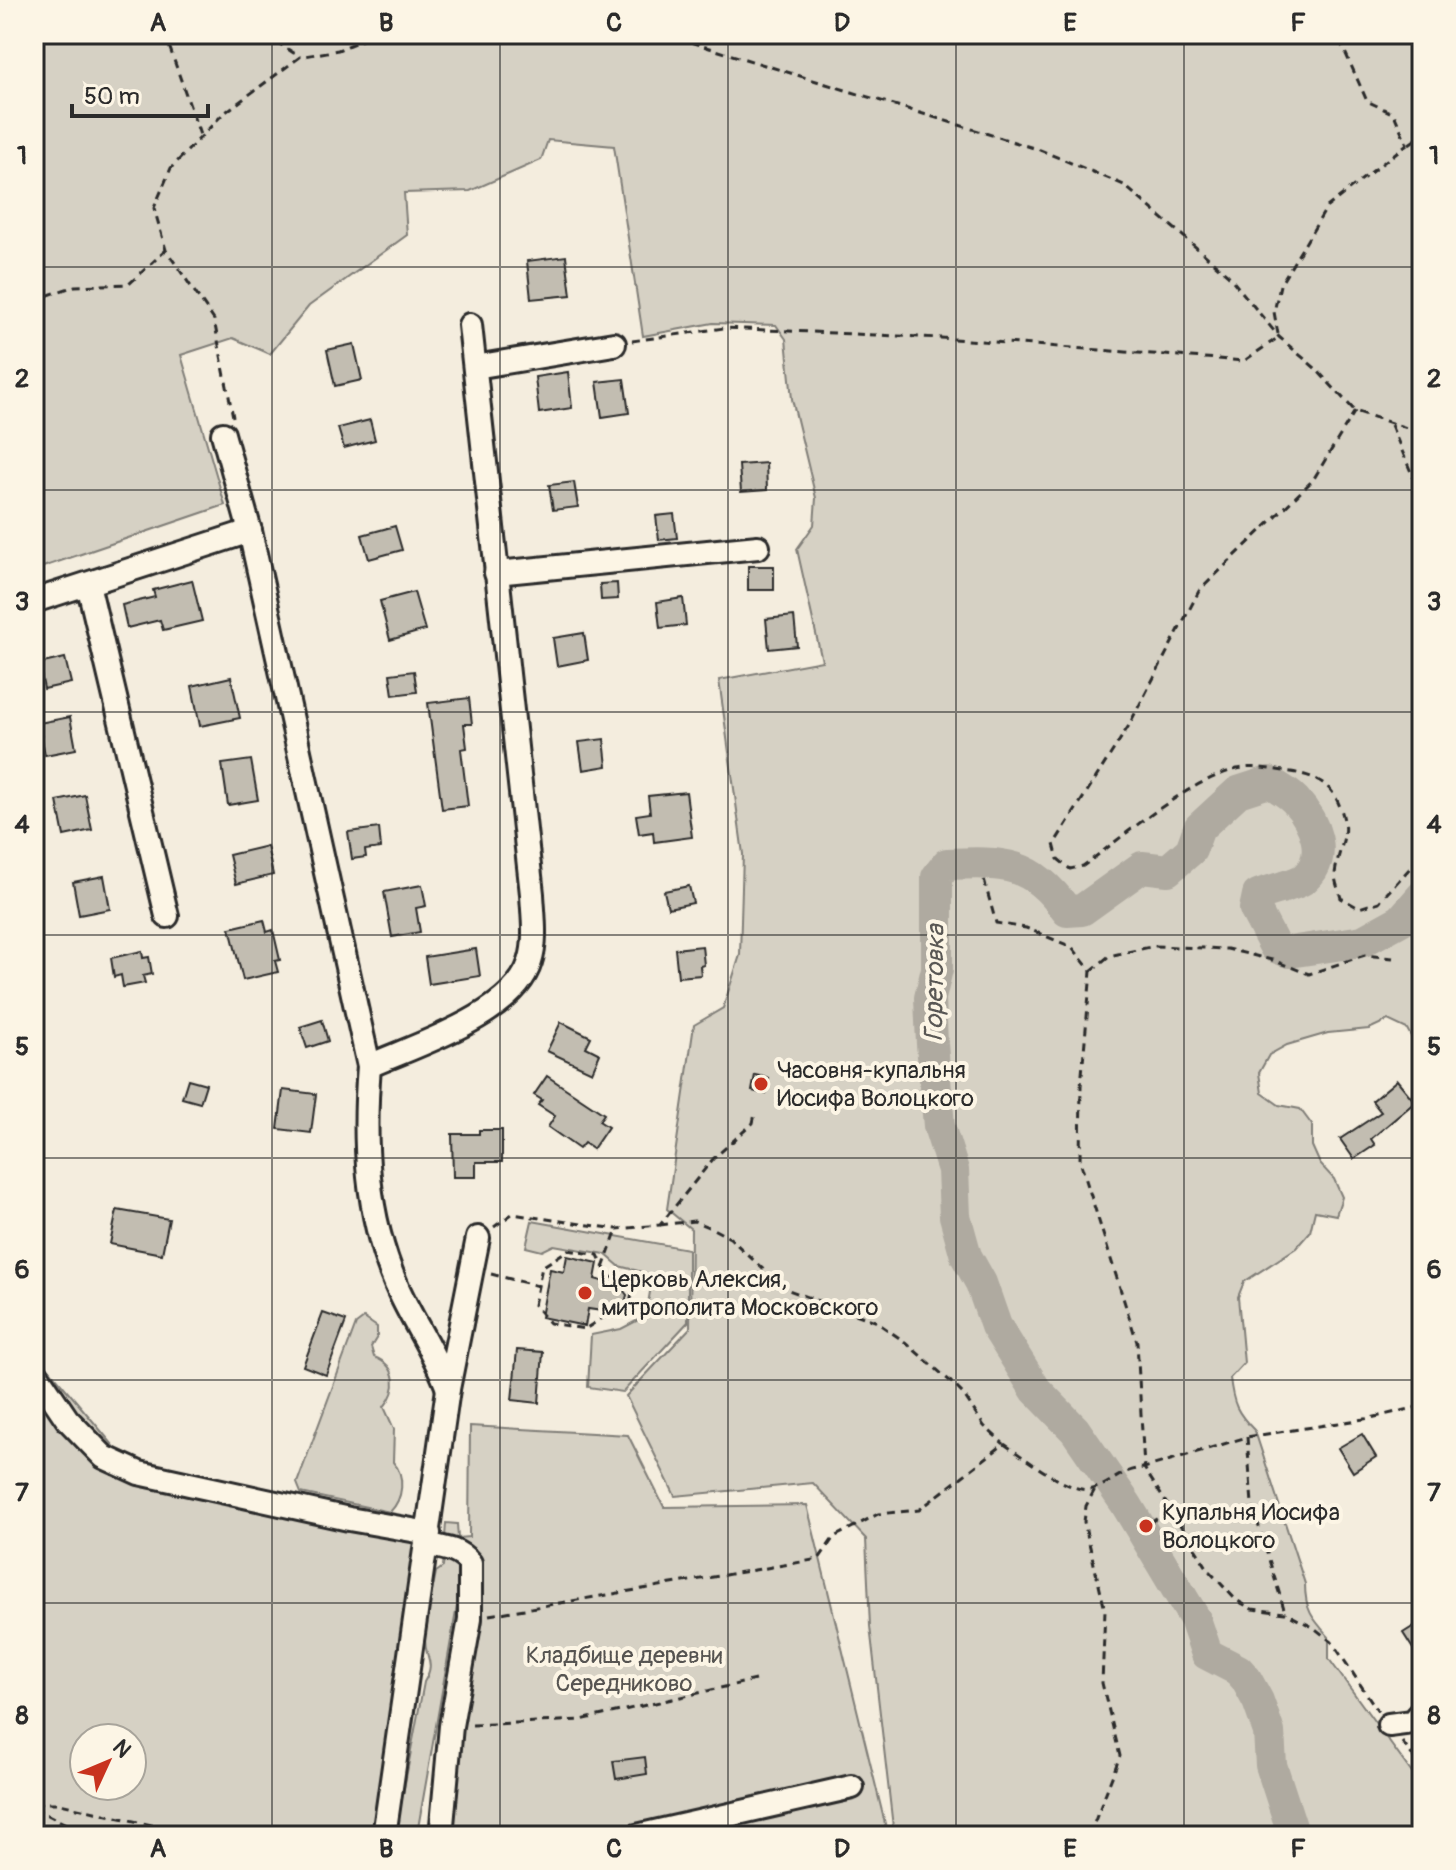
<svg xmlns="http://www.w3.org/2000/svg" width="1456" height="1870" viewBox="0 0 1456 1870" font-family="Pangolin,sans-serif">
<rect width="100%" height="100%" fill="#f4edde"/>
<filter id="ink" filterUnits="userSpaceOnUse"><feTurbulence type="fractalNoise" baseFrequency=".0125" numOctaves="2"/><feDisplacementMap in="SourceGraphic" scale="16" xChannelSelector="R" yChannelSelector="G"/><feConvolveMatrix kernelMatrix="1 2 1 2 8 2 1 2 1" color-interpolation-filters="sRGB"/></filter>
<g filter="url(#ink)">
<g fill="#d6d1c4" stroke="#807e78" stroke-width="2" fill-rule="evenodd">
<path d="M 34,34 L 1422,34 L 1422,1056 L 1407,1029 L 1388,1020 L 1369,1029 L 1328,1033 L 1287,1045 L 1269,1055 L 1259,1073 L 1262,1093 L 1279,1105 L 1300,1109 L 1312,1125 L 1312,1146 L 1320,1164 L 1334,1179 L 1342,1197 L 1336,1215 L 1315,1211 L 1310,1232 L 1296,1248 L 1244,1282 L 1238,1297 L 1244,1363 L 1230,1378 C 1233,1404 1237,1413 1255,1431 L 1305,1584 C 1305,1610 1312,1618 1329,1637 L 1329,1659 L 1422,1787 L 1422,1836 L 894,1836 L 870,1626 L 866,1539 L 813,1483 L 675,1496 L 626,1396 L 690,1328 L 691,1229 L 667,1209 L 694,1025 L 723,1008 L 740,955 L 743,854 L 719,680 L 822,661 L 797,549 L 814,525 L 816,498 L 792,399 L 786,339 L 776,325 L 713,323 L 643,336 L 614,146 L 548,140 L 541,160 L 470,191 L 404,193 L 407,235 L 309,306 L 270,354 L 233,338 L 181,355 L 225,505 L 34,570 Z"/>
<path d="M 532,1221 L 688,1249 L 688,1322 L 623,1392 L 588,1387 L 591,1335 L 621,1329 L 646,1316 L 652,1280 L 646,1273 L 619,1266 L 605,1254 L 554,1245 L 542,1251 L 526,1247 Z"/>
<path d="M 364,1318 L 377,1327 L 377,1337 L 371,1347 L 374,1357 C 398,1366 399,1389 384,1407 L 394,1429 L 393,1462 C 406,1476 403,1499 390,1512 L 301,1493 L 297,1483 L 356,1324 Z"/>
<path d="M 34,1351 L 123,1457 L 408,1520 L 418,1542 L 373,1836 L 34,1836 ZM 84,1738 L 132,1738 L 132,1786 L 84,1786 Z"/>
<path d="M 470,1426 L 628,1435 L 664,1507 L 807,1505 L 888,1836 L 433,1836 L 464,1585 L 458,1580 L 457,1606 L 418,1828 L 414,1836 L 395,1836 L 424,1682 C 437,1661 424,1658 425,1638 C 426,1616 432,1594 436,1572 L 443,1567 L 446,1523 L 457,1524 L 458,1538 L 469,1537 Z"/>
</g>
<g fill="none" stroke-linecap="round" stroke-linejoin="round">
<path stroke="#afaaa0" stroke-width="32" d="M 1294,1836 L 1271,1765 L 1269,1732 L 1258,1701 L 1246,1679 L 1238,1670 L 1207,1654 L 1195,1619 L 1126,1504 L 1075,1430 L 1036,1390 L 996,1326 L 981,1283 L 966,1256 L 955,1216 L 953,1170 L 939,1126 L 932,1044 L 930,998 L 937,969 L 937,877 L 947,864 C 1004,862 1031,861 1067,911 L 1082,910 L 1142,867 L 1168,870 L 1191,850 L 1199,828 L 1238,792 L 1269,782 C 1278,787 1288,793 1295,800 C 1314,821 1330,856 1305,878 C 1296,885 1270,890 1258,895 L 1255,909 L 1275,947 L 1289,952 L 1363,941 L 1401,920 L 1422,896"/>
</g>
<g fill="#c2bdb1" stroke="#2b2b2b" stroke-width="2">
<path d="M 566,256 L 571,295 L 531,299 L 527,261 Z"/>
<path d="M 354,344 L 362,380 L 335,386 L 327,350 Z"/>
<path d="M 568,372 L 572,408 L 539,413 L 535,377 Z"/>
<path d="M 624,379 L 629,413 L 602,417 L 597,382 Z"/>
<path d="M 370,420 L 375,440 L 344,448 L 338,428 Z"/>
<path d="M 766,463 L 767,490 L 741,492 L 739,465 Z"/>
<path d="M 574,482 L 578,507 L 553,510 L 549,485 Z"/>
<path d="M 674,514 L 677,538 L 659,540 L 656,516 Z"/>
<path d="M 395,526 L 402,550 L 369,559 L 362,535 Z"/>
<rect x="748" y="566" width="26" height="24"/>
<path d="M 192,580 L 202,621 L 163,630 L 160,620 L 127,628 L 122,605 L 155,597 L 153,590 Z"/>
<path d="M 617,583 L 618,599 L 601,600 L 600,584 Z"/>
<path d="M 414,592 L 425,630 L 390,640 L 380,601 Z"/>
<path d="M 683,598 L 686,625 L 660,628 L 657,602 Z"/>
<path d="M 794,616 L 797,646 L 769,649 L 766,619 Z"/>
<path d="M 584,633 L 588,660 L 557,666 L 553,638 Z"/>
<path d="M 65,658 L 71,683 L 44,689 L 39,664 Z"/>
<path d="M 414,671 L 417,692 L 393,695 L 390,674 Z"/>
<path d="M 231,677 L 240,718 L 200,726 L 192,686 Z"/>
<path d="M 469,698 L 472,724 L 464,724 L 467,748 L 461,749 L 468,806 L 442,809 L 428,703 Z"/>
<path d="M 70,717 L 76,749 L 45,755 L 39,723 Z"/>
<path d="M 604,739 L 607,766 L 583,770 L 579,742 Z"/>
<path d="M 251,760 L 258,800 L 228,805 L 222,764 Z"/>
<path d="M 686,792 L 692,837 L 654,842 L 653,832 L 639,834 L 636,815 L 650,813 L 648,796 Z"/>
<path d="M 85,795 L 92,830 L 64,836 L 57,801 Z"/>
<path d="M 379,828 L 381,848 L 365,850 L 366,857 L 352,859 L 348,832 Z"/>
<path d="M 267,846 L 273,875 L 236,884 L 229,855 Z"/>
<path d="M 104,876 L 110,909 L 79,915 L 73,882 Z"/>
<path d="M 422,885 L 426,906 L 416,908 L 420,932 L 392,937 L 384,892 Z"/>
<path d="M 689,886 L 693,903 L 668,908 L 664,891 Z"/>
<path d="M 264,920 L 267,932 L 273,930 L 280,960 L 275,961 L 278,972 L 243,980 L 230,928 Z"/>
<path d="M 702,946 L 704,965 L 700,966 L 701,975 L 678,977 L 675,949 Z"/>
<path d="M 476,949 L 480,976 L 429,984 L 425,957 Z"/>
<path d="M 142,951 L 143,958 L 149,957 L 152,974 L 143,976 L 145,983 L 123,987 L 121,975 L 114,977 L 111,958 Z"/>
<path d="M 322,1020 L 328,1041 L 307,1048 L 300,1027 Z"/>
<path d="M 561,1022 L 591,1037 L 586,1047 L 600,1054 L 592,1072 L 547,1051 Z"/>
<path d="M 755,1075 L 769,1078 L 766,1094 L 752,1091 Z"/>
<path d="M 547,1076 L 604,1114 L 599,1121 L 608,1127 L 593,1149 L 584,1143 L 579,1149 L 548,1127 L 555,1116 L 538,1105 L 542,1100 L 534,1095 Z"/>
<path d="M 188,1079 L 206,1084 L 200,1103 L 182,1098 Z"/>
<path d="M 1397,1080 L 1415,1102 L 1371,1139 L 1375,1145 L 1354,1159 L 1340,1139 L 1381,1112 L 1372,1101 Z"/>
<path d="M 283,1090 L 316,1094 L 311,1133 L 278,1129 Z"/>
<path d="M 479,1130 L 502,1130 L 502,1162 L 476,1162 L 476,1177 L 453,1177 L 452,1134 L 479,1134 Z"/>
<path d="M 117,1210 L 169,1219 L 162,1254 L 110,1244 Z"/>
<path d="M 567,1256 L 598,1263 L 595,1279 L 620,1286 L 627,1295 L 624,1307 L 615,1313 L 588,1309 L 585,1326 L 541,1317 L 550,1269 L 564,1272 Z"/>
<path d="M 323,1313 L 346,1321 L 326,1375 L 303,1366 Z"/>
<path d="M 517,1350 L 543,1352 L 539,1403 L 512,1400 Z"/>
<path d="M 1362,1434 L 1376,1457 L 1353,1472 L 1338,1448 Z"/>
<path d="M 1422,1621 L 1422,1663 L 1403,1633 Z"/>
<path d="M 645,1757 L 647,1774 L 616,1779 L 613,1761 Z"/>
</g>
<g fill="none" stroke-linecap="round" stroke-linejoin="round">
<defs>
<g id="minor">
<path d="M 475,367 L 614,344"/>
<path d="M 223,434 L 250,531 L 369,1066 C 363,1140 366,1214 396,1284 C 411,1320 435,1352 448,1389"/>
<path d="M 496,573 L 758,547"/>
<path d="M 88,584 L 167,916"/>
<path d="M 34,601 L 250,531"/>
<path d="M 369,1066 C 416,1045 514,1015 530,962 C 537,941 533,915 532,894 L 470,325"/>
<path d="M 34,1370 L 67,1419 L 104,1457 L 139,1473 L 349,1519 L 429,1533"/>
<path d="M 428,1545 C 445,1548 458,1549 470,1563 L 470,1619 L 451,1726 L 441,1836"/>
<path d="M 1389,1725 L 1412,1722 L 1422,1711"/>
<path d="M 384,1836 L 448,1389 L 478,1238"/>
<path d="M 637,1836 L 852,1787"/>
</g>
</defs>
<use href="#minor" stroke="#2b2b2b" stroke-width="28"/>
<g stroke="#2b2b2b" stroke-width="3" stroke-dasharray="8 6" stroke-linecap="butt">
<path d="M 165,34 L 200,135"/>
<path d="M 264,34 L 300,57"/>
<path d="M 664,34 L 1040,150 L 1124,185 L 1228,275 L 1279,337 L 1315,368 L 1355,411 L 1422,433"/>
<path d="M 1409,144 L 1422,135"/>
<path d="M 34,300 L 75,286 L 129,284 L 166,250"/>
<path d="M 1278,334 L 1274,312 L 1280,285 L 1327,207 L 1407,144 L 1394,114 L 1367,101 L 1337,34"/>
<path d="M 632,341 L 724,328 L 941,338 L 1244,361 L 1279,337"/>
<path d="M 1355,411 L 1313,480 L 1199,591 L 1128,727 L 1054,844 L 1058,859 L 1070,869 L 1083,866 C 1127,834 1185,782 1237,769 C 1255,765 1274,770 1291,772 C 1310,775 1327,781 1336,798 C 1354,834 1339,842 1335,874 C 1335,882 1339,891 1341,898 L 1359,908 L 1379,902 L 1422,855"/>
<path d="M 233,417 L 214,320 L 166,250 L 154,208 L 171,168 L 223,114 L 300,57 L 338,50 L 376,34"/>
<path d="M 1391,425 L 1422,498"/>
<path d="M 984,880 L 996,923 L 1026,928 L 1072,947 L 1091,971 L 1081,1086 L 1080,1161 L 1137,1342 L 1144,1468 L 1210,1572 L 1236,1600 L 1252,1609 L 1285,1613 L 1313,1627 L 1332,1642 L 1378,1711"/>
<path d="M 1091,971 L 1109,956 L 1155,946 L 1227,949 L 1272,960 L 1309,974 L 1365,955 L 1393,958"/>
<path d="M 660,1225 L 694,1221 L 713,1229 L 730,1238 L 783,1288 L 875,1321 L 905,1342 L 951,1382 L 964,1395 L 984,1426 L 1004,1444"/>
<path d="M 494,1227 L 512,1214 L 617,1229 L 660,1225 L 713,1159 L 753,1123 L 755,1114"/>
<path d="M 568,1250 L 598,1255 L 608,1276 L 624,1281 L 632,1293 L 629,1309 L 617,1317 L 604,1317 L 585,1329 L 550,1323 L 534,1305 L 542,1267 Z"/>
<path d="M 603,1268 L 617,1230"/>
<path d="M 491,1274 L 538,1286"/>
<path d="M 1247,1437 L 1252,1504 L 1285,1612"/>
<path d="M 1150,1523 L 1171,1510"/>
<path d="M 489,1615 L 819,1559 L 834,1537 L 878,1514 L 919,1510 L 1004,1444 C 1023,1456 1070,1495 1092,1489 C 1113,1484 1118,1470 1144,1468 L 1247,1437 L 1371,1418 L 1422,1406"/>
<path d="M 472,1725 L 581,1720 L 755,1680"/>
<path d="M 1402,1742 L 1422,1768"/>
<path d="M 34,1803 L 56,1803 L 199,1836"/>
<path d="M 34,1808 L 90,1836"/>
<path d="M 1093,1836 L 1093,1826 L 1120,1756 L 1102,1683 L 1105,1610 L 1084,1522 L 1086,1506 L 1095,1489"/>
</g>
<use href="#minor" stroke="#fcf5e5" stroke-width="22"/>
</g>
</g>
<path fill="none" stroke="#2b2b2b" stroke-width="2" stroke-opacity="0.55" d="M 272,34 L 272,1836M 500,34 L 500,1836M 728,34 L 728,1836M 956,34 L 956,1836M 1184,34 L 1184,1836M 34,267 L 1422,267M 34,490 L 1422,490M 34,712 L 1422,712M 34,935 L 1422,935M 34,1158 L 1422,1158M 34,1380 L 1422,1380M 34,1603 L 1422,1603"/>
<g fill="#c8321e" stroke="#fcf5e5" stroke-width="3">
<circle cx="761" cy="1084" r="8"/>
<circle cx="585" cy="1293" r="8"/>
<circle cx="1146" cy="1526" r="8"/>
</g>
<g text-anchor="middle" stroke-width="8" stroke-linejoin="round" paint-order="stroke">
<g font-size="24" fill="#2b2b2b" stroke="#fcf5e5" text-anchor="start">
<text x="777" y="1078">Часовня-купальня<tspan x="777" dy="28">Иосифа Волоцкого</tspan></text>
<text x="601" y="1287">Церковь Алексия,<tspan x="601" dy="28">митрополита Московского</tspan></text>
<text x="1162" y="1520">Купальня Иосифа<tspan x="1162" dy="28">Волоцкого</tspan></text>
</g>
<g font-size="24" fill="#565451" stroke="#fcf5e5">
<text x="624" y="1663">Кладбище деревни<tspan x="624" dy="28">Середниково</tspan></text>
</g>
<g font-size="26" font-style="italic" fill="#595754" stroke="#fcf5e5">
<text transform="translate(934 983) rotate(-89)" y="9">Горетовка</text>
</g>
</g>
<rect width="1456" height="1870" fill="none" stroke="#fcf5e5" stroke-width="88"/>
<g transform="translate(108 1762) rotate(46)"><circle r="38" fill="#fcf5e5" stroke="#a8a49b" stroke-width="2"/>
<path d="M0-6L14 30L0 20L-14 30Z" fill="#c8321e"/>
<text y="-12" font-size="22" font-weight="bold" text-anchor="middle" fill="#2b2b2b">N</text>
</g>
<path d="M72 104v12h136v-12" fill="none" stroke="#2b2b2b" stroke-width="4"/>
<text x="84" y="104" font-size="24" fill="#2b2b2b" stroke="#fcf5e5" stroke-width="6" paint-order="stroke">50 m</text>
<rect x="44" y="44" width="1368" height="1782" fill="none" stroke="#2b2b2b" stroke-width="3"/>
<g font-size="26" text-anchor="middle" font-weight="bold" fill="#2b2b2b">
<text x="158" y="31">A</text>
<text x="386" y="31">B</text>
<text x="614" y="31">C</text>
<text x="842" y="31">D</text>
<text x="1070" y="31">E</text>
<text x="1298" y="31">F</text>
<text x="22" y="164">1</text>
<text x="1434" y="164">1</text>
<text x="22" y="387">2</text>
<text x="1434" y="387">2</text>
<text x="22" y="610">3</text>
<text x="1434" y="610">3</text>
<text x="22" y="833">4</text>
<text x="1434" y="833">4</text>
<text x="22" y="1055">5</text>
<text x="1434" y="1055">5</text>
<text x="22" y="1278">6</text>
<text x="1434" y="1278">6</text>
<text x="22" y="1501">7</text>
<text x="1434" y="1501">7</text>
<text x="22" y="1724">8</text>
<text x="1434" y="1724">8</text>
<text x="158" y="1857">A</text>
<text x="386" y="1857">B</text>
<text x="614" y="1857">C</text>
<text x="842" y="1857">D</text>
<text x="1070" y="1857">E</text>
<text x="1298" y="1857">F</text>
</g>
</svg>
